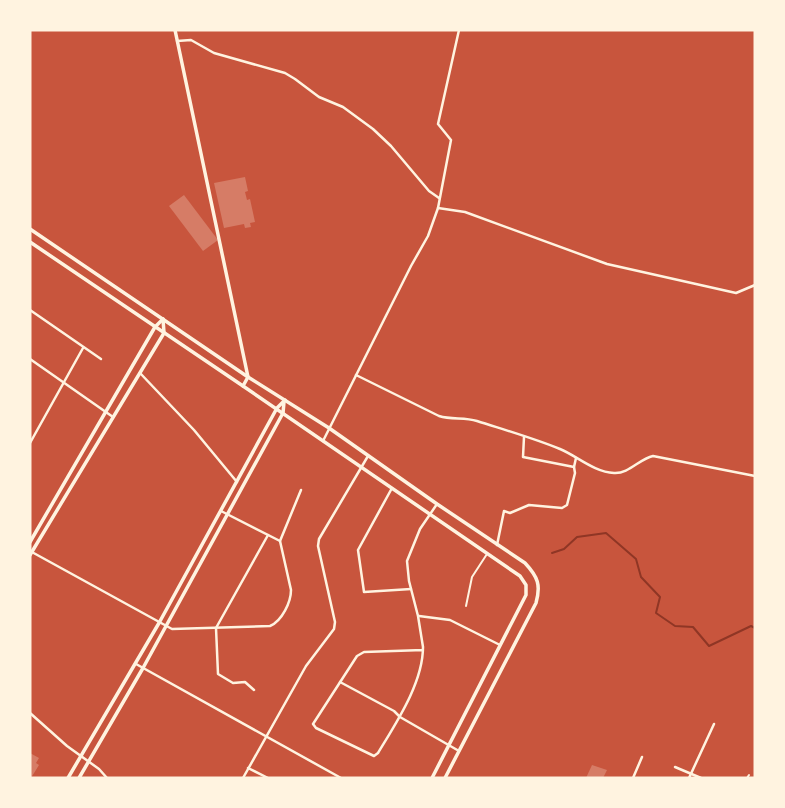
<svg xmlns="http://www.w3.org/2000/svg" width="785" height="808" viewBox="0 0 785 808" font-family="'DM Sans',sans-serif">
<rect width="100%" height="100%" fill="#c8553d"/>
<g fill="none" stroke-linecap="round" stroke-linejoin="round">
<path stroke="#8f3625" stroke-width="2" d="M 552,553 L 564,549 L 577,537 L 606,533 L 636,559 L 641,577 L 660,597 L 656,613 L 675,626 L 693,627 L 709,646 L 751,626 L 755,628"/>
</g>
<g fill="#d67c66">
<path d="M 245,177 L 248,191 L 245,192 L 247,200 L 250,199 L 255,222 L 250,223 L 251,227 L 245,228 L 244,224 L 224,228 L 214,183 Z"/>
<path d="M 184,195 L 218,240 L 203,251 L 169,206 Z"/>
<path d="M 30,753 L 39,758 L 36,763 L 39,765 L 31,778 Z"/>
<path d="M 592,765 L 607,770 L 603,778 L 586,778 Z"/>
</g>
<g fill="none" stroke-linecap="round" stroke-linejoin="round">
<g stroke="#fff3e0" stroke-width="2">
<path d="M 466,606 L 472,577 L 487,554"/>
<path d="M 747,778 L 749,775"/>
</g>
<g stroke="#fff3e0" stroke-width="2.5">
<path d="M 177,41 L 191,40 L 214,53 L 285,73 L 295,79 L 319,97 L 343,107 L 373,129 L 391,146 L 429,191 L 439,198"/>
<path d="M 438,208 L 465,212 L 607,264 L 736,293 L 755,285"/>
<path d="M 30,310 L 101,359"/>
<path d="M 30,359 L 113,417"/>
<path d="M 140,373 L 194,430 L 237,482"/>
<path d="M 356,375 L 439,416 C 452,420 464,417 477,421 C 505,430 533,438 560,449 C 577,456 594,472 614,473 C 629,474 639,459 653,456 L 755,476"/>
<path d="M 524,437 L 523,457 L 574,467 L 576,458"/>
<path d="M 323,441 L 411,266 L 428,236 L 438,208 L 451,140 L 438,124 L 459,30"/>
<path d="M 30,443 L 83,348"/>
<path d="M 392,488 L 358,550 L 364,592 L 411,589"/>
<path d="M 280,541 L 301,490"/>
<path d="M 497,545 L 504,511 L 510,513 L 529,505 L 562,508 L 567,505 L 575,473 L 574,467"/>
<path d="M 30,551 L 172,629 L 270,626 C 282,621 291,602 291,590 L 280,541 L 221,511"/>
<path d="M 419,616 L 450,620 L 500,645"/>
<path d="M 423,650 L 364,652 L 357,656 L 313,724 L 316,728 L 374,756 L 378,753 C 396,723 423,683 423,647 L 418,616 L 409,581 L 407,561 L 420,529 L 437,504"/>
<path d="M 136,664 L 341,778"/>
<path d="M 340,682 L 394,711 L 400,717 L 459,751"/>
<path d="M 254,690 L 245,682 L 233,683 L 218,674 L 216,628 L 268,535"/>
<path d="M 30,713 L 67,746 L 99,769 L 107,778"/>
<path d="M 675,767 L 701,778"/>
<path d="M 248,768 L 268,778"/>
<path d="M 243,778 L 306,666 L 334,629 L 335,622 L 318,546 L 319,539 L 368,456"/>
<path d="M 633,778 L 642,757"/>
<path d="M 689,778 L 714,724"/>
</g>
<g stroke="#fff3e0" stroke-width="3.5">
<path d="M 30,229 L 248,377"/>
<path d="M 30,242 L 243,386"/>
<path d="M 30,542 L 155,327 L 163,319"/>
<path d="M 30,555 L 164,333 L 163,319"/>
<path d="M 68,778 L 159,623 L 277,408 L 285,400"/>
<path d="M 79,778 L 143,668 L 283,413 L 284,402"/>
</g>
<g stroke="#fff3e0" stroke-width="3.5">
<path d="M 175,30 L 248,377 L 243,386 L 520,576 L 526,585 L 526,595 L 432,778"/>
<path d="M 248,377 L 329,428 L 437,504 L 525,563 C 538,577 541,585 536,603 L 445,778"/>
</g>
</g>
<rect width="785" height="808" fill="none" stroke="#fff3e0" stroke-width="63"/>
</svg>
